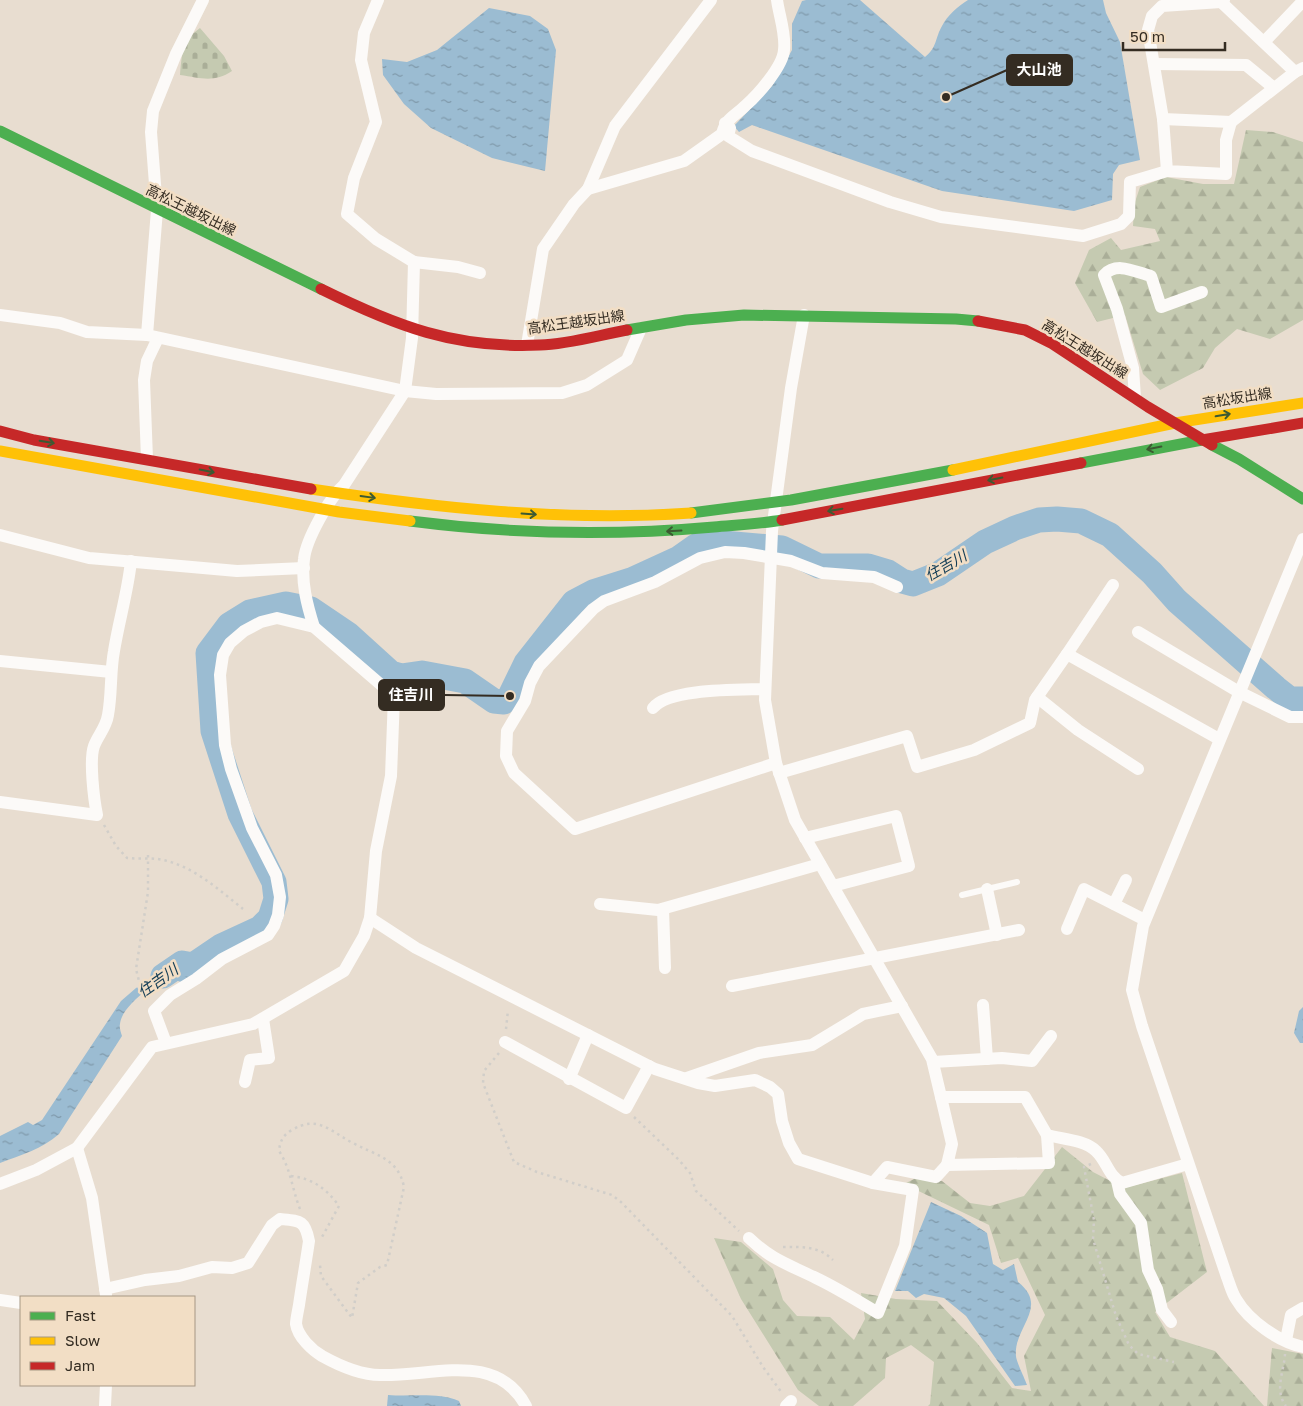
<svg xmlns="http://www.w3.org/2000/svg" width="1303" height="1406" viewBox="0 0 1303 1406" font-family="'Golos Text','Noto Sans JP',sans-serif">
<defs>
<pattern id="forest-firs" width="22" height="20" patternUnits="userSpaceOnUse" patternTransform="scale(1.25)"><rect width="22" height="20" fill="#c5cab1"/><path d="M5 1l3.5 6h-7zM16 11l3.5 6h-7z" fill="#aaae98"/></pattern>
<pattern id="cemetery-stones" width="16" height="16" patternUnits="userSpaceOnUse" patternTransform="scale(1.25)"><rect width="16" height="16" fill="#c5cab1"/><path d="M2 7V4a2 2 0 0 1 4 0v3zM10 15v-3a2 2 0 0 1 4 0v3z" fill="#aaae98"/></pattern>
<pattern id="water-ripples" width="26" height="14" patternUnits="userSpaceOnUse" patternTransform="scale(1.25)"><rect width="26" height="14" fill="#9bbcd2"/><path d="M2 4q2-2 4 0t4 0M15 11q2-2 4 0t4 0" fill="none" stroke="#7f99aa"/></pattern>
</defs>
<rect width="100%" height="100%" fill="#e8ddd0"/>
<g fill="url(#forest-firs)">
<path d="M 1246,130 L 1273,132 L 1303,142 L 1303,320 L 1270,339 L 1237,329 L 1215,348 L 1203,368 L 1160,390 L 1143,374 L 1125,315 L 1097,322 L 1075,283 L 1089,250 L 1111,238 L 1121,250 L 1160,241 L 1155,229 L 1133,226 L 1134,205 L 1140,187 L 1166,177 L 1203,184 L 1234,184 Z"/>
<path d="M 1062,1147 L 1093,1172 L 1124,1188 L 1182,1173 L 1207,1272 L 1155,1312 L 1170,1337 L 1215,1351 L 1264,1406 L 928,1406 L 930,1404 L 934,1362 L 911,1345 L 886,1358 L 885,1378 L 853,1406 L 819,1406 L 798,1390 L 741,1299 L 714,1238 L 741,1242 L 773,1269 L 783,1300 L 797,1316 L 830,1317 L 854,1340 L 865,1319 L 861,1293 L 896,1299 L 937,1301 L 977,1343 L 1012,1388 L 1031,1391 L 1024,1356 L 1045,1315 L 1018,1258 L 1001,1263 L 989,1225 L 904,1184 L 916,1178 L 942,1181 L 970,1203 L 990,1206 L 1024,1196 Z"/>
<path d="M 1272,1348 L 1303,1354 L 1303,1406 L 1267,1406 Z"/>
</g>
<path fill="url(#cemetery-stones)" d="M 200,28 L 224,56 L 232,71 C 214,83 201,78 180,75 C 182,53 182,41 200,28 Z"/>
<g fill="url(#water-ripples)">
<path d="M 806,0 L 860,0 L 925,57 C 937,48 935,38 942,26 C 947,16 958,6 968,0 L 1103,0 L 1106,13 L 1120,42 L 1140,160 L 1119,165 L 1113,174 L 1112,200 L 1074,211 L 942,191 L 752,125 L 739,132 L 734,126 L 772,86 L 792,50 L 792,24 L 802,1 Z"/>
<path d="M 489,8 L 530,16 L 548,29 L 556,50 L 545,171 L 492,158 L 431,128 L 404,104 L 383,75 L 382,59 L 407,62 L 437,50 Z"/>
<path d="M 189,958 L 198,973 L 181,982 L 172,979 L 180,968 C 163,978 122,1003 120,1024 C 119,1027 121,1033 122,1036 L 59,1134 C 42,1149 21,1155 0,1163 L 0,1136 L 28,1122 L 33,1125 L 42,1120 L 121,1001 L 136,988 Z"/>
<path d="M 1303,1007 L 1303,1043 L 1300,1043 L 1294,1033 L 1299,1011 Z"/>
<path d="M 931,1202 L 961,1216 L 987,1233 L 993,1264 L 1003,1270 L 1014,1264 L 1018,1282 C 1050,1307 1013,1328 1016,1356 C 1016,1361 1025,1379 1027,1385 L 1015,1386 L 966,1316 L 944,1298 L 924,1294 L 916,1298 L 908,1291 L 895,1291 Z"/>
<path d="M 388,1395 C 412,1397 438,1392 459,1401 L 461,1406 L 387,1406 Z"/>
</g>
<path fill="#e8ddd0" d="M 144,980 L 150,992 L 143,998 L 136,985 Z"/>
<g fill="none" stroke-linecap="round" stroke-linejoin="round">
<path stroke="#9bbcd2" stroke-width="25" d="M 163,976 L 182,963 L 193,965 L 221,946 L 260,928 L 270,918 L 276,899 L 274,882 L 240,814 L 213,731 L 208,653 L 229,625 L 250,612 L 286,604 L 311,609 L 348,634 L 391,673 L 401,676 L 422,673 L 465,681 L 494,701 L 504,702 L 510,696 L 526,663 L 574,602 L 593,592 L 631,580 L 679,558 L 696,546 L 723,543 L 782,548 L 819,566 L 868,566 L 888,572 L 902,581 L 913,584 L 938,574 L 985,542 L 1015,528 L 1039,520 L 1057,519 L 1081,521 L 1110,535 L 1152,573 L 1177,601 L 1276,688 L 1290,699 L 1303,699"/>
<g stroke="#d1cec9" stroke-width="2.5" stroke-dasharray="2.5 4" stroke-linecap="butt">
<path d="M 104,825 L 116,846 L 127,858 C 137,859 148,858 158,859 C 191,864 218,889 243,909"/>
<path d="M 148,855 L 148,892 L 136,969 L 139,981 L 149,999"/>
<path d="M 506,1029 L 508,1010"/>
<path d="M 499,1053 L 484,1071 L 483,1083 L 514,1162 L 537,1172 L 612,1195 L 621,1202 L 732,1316 L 763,1367 L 782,1393"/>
<path d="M 634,1117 L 679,1160 L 690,1173 L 696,1191 L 739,1231"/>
<path d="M 1091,1164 L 1084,1167 L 1094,1220 L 1093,1239 L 1116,1316 L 1129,1345 L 1138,1354 L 1174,1362"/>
<path d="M 291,1176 C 312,1178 327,1189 339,1206 L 322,1237"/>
<path d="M 300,1209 C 292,1189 291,1169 279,1151 C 280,1141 283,1135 292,1130 C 317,1115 329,1130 351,1142 C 374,1155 398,1157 404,1187 L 387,1265 L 380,1267 L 358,1283 L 352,1318 L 321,1276 L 320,1265"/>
<path d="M 783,1247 C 803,1247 819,1246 833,1260"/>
<path d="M 1285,1354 C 1284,1371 1274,1391 1286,1406"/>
</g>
<path stroke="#fcfaf8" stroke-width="6" d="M 962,895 L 1017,882"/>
<g stroke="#fcfaf8" stroke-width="12">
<path d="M 1224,0 L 1221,2 L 1295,72 L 1303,68"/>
<path d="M 1221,2 L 1162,6 L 1152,16 L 1148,30 L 1163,119 L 1231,122 L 1295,72"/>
<path d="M 1264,42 L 1303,1"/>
<path d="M 1154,64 L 1246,65 L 1274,88"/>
<path d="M 1163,119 L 1167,171 L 1226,174 L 1226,140 L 1231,122"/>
<path d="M 725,123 L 730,128 L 728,136 L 752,151 L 890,202 L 941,217 L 1083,236 L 1121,224 L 1129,216 L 1130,182 L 1167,171"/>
<path d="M 588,189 L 684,161 L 722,134 C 726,118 734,117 745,106 C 758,95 783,66 784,50 C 786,34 779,15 777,0"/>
<path d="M 414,262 L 458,267 L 480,273"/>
<path d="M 0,315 L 60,323 L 87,332 L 147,335 L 405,391 L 436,394 L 562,393 L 587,385 L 627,360 L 641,328"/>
<path d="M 804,315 L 791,388 L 772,531 L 765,700 L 776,763 L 795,820 L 932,1059 L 941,1097 L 1025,1097 L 1047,1135 C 1062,1139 1085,1140 1096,1151 C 1107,1161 1108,1176 1122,1183 L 1188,1164"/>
<path d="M 147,335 L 157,210 L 151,132 L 153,111 L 176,54 L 203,0"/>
<path d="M 527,345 L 543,249 L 574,204 L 588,189 L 615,126 L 711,0"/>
<path d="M 1135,398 L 1133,368 L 1117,309 L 1104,275 C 1117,261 1135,272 1151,276 L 1161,307 L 1202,292"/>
<path d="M 147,459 L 144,380 L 147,361 L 158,338"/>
<path d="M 0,535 L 89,558 L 124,561 L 237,571 L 304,568"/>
<path d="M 1303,539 L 1143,926 L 1132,990 L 1142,1026 L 1227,1277 C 1230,1285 1232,1293 1236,1299 C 1249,1321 1279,1342 1303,1347"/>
<path d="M 314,627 C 307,605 301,582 304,559 C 306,540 329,498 344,485 L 405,391 L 412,338 L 414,262 L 376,239 L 347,214 L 354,178 L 376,122 L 361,60 L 364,33 L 378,0"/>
<path d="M 1138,632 L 1239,692 L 1290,717 L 1303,717"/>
<path d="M 1067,654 L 1113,585"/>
<path d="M 0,661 L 111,672"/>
<path d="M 1037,697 L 1078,730 L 1138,769"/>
<path d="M 653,708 C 668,688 741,690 765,689"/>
<path d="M 776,763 L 575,829 L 514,773 L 506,756 L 507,731 L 525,701 L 530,683 L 539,666 L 593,609 L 604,601 L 655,582 L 700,558 L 725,552 L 744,553 L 791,561 L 822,573 L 874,577 L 897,587"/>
<path d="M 779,773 L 907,736 L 917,767 L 974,750 L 1030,723 L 1035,700 L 1067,654 L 1219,739"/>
<path d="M 0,802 L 97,815 C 94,800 89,760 94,746 C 98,735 106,728 108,715 C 112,694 110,672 114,651 C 119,620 128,591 131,561"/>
<path d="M 805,838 L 896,816 L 909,866 L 833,886"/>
<path d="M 987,889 L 997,935"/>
<path d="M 600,904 L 658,910 L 820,864"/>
<path d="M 1114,904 L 1126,880"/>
<path d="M 663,909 L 665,968"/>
<path d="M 370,918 L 416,948 L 655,1069 L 698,1083 L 715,1086 L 755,1080 L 770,1087 L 778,1094 L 782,1121 L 789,1143 L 798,1159 L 873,1183 L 913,1190 L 905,1246 L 878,1313 C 858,1301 837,1288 816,1278 C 788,1264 773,1261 749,1238"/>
<path d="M 1067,929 L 1084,889 L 1145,920"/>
<path d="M 732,986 L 1019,930"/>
<path d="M 983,1005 L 987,1059"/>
<path d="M 505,1042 L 626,1108 L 649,1066"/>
<path d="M 933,1062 L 1002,1058 L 1032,1061 L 1051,1036"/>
<path d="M 687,1078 L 759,1053 L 812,1045 L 863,1014 L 902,1006"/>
<path d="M 569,1079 L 588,1035"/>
<path d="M 245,1082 L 250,1060 L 269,1058 L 263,1019"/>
<path d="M 941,1097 L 952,1144 L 947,1165 L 1049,1163 L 1047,1135"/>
<path d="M 77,1148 L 92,1198 L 106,1295"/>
<path d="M 1117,1181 L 1120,1194 L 1141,1223 L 1148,1270 L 1157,1289 L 1162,1310 L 1171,1322"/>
<path d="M 873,1183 L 887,1167 L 936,1177 L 947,1165"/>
<path d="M 0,1184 L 36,1170 L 77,1148 L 152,1047 L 253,1024 L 344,971 L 364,936 L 370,918 L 376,851 L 391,776 L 394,696 L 314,627 L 277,618 L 261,622 L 244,631 L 230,643 L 223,655 L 220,675 L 225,745 L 231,769 L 252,828 L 276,875 L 280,897 L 278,915 L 274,926 L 268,935 L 222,959 L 196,979 L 170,995 L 154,1011 L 166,1043"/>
<path d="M 105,1289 L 145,1280 L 179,1276 L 212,1267 L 232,1268 L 248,1263 L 272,1225 L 280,1219 C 300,1221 305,1220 309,1241 C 306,1262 302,1284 299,1305 C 298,1311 296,1319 296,1324 C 298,1337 312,1350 322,1356 C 340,1366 360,1375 380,1375 C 431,1377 496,1350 526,1406"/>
<path d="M 0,1300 L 21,1303"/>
<path d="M 1286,1340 L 1291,1315 L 1303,1308"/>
<path d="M 105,1406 L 106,1385"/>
<path d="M 786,1406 L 791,1401"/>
</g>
<g stroke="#4caf50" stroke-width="11">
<path d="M 0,131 L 321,289"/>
<path d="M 627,330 L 686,320 L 744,315 L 956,319 L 978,321"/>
<path d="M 1212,445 L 1239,459 L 1303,499"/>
<path d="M 1081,463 L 1202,440"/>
<path d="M 691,513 L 791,500 L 953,470"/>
<path d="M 410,521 C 510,534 613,536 714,527 C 736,525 760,524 782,520"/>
</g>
<g stroke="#ffc107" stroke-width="11">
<path d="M 1175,423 L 1303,403"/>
<path d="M 0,451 L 339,512 L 410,521"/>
<path d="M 953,470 L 1175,423"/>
<path d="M 311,489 C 437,508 564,522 691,513"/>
</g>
<g stroke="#c62828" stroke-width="11">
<path d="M 321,289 C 396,326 455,349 540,345 C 569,344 599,335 627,330"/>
<path d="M 978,321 L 1025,330 L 1051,343 L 1148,407 L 1212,445"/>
<path d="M 0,431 L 34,440 L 311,489"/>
<path d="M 1202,440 L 1303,423"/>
<path d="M 782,520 L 1081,463"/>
</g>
</g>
<defs><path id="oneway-shaft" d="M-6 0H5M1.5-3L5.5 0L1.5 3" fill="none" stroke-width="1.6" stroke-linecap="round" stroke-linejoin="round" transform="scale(1.25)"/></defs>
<g stroke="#3c5a32">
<use href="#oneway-shaft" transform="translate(1223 415) rotate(-10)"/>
<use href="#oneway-shaft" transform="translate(47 442) rotate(10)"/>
<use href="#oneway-shaft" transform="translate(1154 448) rotate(169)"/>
<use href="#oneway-shaft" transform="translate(207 471) rotate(11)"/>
<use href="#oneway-shaft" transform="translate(995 479) rotate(169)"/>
<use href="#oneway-shaft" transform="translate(368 497) rotate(8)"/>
<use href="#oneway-shaft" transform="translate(835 510) rotate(170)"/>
<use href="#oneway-shaft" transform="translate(529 514) rotate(4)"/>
<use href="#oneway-shaft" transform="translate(674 531) rotate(177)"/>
</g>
<g text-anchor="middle" stroke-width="5" stroke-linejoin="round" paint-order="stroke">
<g font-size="14" fill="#342c22" stroke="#f2dec5">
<text transform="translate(191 210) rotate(26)" y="5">高松王越坂出線</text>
<text transform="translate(576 322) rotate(-8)" y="5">高松王越坂出線</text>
<text transform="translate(1085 349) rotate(32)" y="5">高松王越坂出線</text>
<text transform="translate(1237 398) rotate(-9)" y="5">高松坂出線</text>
</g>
<g font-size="15" font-style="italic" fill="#123c55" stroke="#f2dec5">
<text transform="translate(946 566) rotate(-30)" y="5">住吉川</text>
<text transform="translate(158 981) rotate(-35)" y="5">住吉川</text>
</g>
</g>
<path fill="none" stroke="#342c22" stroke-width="2" d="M946 97L1007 70M510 696L444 695"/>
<g fill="#342c22" stroke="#f2dec5" stroke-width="2">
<circle cx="946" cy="97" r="5"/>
<circle cx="510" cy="696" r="5"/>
</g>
<g fill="#342c22" stroke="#342c22" stroke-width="2">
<rect x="1007" y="55" width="65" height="30" rx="5"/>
<rect x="379" y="680" width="65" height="30" rx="5"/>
</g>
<g font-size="15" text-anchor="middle" font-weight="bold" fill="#fff">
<text x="1039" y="75">大山池</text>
<text x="411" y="700">住吉川</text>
</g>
<rect x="20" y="1296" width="175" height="90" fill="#f2dec5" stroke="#a69784"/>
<rect x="30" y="1312" width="25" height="8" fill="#4caf50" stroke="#a69784"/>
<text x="65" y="1321" font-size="15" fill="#342c22">Fast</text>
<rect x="30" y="1337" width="25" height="8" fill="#ffc107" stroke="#a69784"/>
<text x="65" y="1346" font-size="15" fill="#342c22">Slow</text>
<rect x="30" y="1362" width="25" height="8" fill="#c62828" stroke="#a69784"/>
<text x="65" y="1371" font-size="15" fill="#342c22">Jam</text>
<path d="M1123 42v8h102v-8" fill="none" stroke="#342c22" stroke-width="2.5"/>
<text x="1130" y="42" font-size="15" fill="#342c22" stroke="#f2dec5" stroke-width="4" paint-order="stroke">50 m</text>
</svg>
